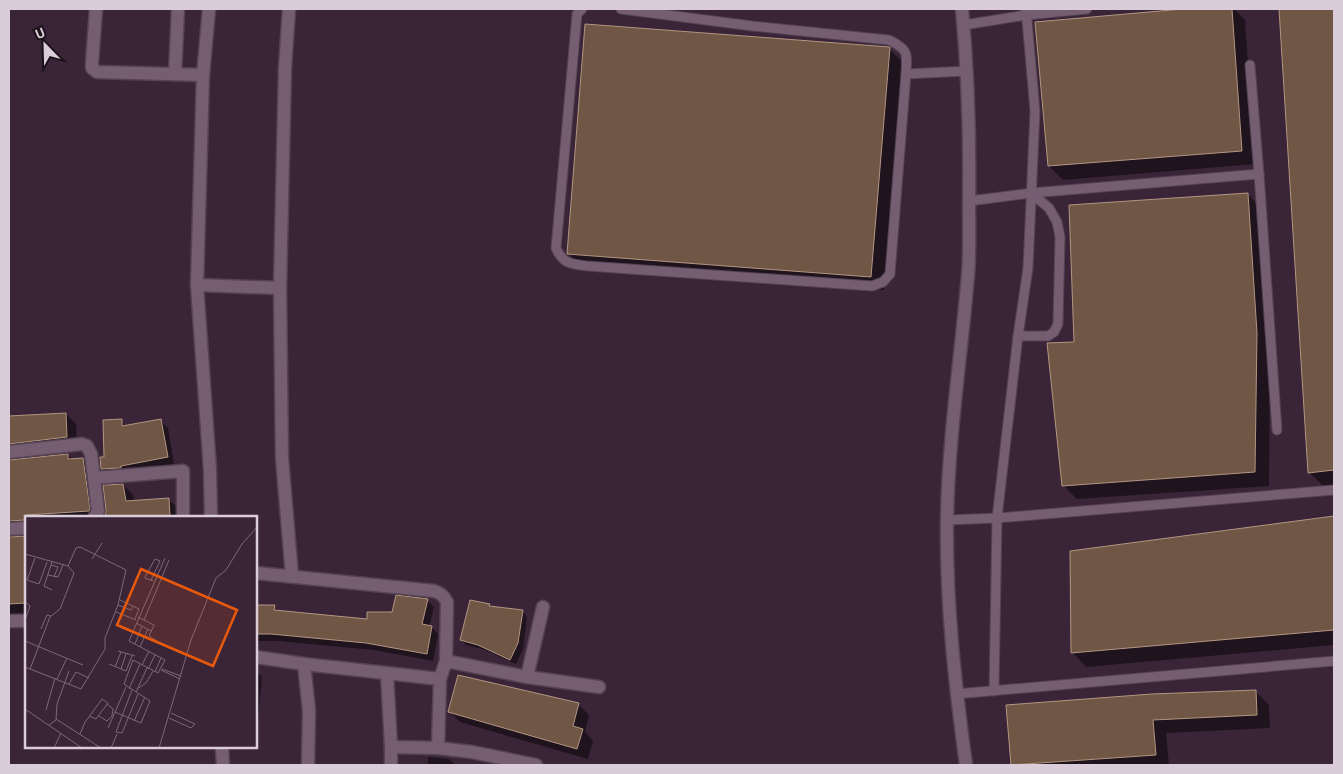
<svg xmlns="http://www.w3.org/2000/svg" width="1343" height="774" viewBox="0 0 1343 774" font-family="'Titillium Web',sans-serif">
<rect width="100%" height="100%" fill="#3a2538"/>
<g fill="#0007">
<path d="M 1197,9 L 1234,9 L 1245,20 L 1255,164 L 1063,180 L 1049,166 L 1036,23 Z"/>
<path d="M 1281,9 L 1334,9 L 1334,485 L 1323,486 L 1309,472 Z"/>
<path d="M 889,49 L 903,62 L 884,290 L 582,267 L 568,253 Z"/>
<path d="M 1248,194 L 1261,208 L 1270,348 L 1269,486 L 1077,499 L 1063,485 L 1076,343 Z"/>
<path d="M 66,414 L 76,424 L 77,447 L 18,453 L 11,458 L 11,461 L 68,455 L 73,460 L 83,459 L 93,469 L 99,518 L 26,518 L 26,530 L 11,535 L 10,538 L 26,537 L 26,613 L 9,614 L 9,418 Z"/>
<path d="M 121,421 L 127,427 L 161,421 L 168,428 L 174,464 L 109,476 L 102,469 L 105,458 Z"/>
<path d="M 123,485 L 133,495 L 134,502 L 169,500 L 179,509 L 179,518 L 105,518 Z"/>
<path d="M 1334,517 L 1334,645 L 1086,667 L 1073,653 L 1071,552 Z"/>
<path d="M 427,600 L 434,607 L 429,627 L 431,627 L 438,634 L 433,661 L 374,650 L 278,641 L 256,641 L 256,606 L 274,607 L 279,612 L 368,620 L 393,614 Z"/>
<path d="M 489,605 L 491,608 L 522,611 L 527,617 L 523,649 L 516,664 L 485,650 L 466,645 L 461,640 Z"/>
<path d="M 256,671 L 262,677 L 258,720 L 256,720 Z"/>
<path d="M 1255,691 L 1269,705 L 1270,728 L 1166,733 L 1169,765 L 1012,765 L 1008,706 Z"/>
<path d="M 578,704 L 589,715 L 585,732 L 593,741 L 588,759 L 460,722 L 450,712 Z"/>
<path d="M 428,757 L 449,759 L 455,765 L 428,765 Z"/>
</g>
<g fill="#705644" stroke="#b29682">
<path d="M 1183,9 L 1232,9 L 1242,151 L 1048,166 L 1035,22 Z"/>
<path d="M 1279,9 L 1334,9 L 1334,470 L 1308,473 Z"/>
<path d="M 585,24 L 890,47 L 871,277 L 567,254 Z"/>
<path d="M 1248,193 L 1257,333 L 1255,472 L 1062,486 L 1047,343 L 1074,342 L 1069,205 Z"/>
<path d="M 66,413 L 67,437 L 9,444 L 9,416 Z"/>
<path d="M 122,419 L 122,426 L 161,419 L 168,457 L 121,466 L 121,468 L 101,469 L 100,457 L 104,457 L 103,420 Z"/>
<path d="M 68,454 L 68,459 L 83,458 L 90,509 L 89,511 L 26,515 L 26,520 L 9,521 L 9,460 Z"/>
<path d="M 123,484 L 126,501 L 169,498 L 170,518 L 104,518 L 106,510 L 103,485 Z"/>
<path d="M 1334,516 L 1334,630 L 1071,653 L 1070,551 Z"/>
<path d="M 26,536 L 26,603 L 9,604 L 9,537 Z"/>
<path d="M 396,595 L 428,599 L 422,624 L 432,626 L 427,654 L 366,643 L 271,634 L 256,634 L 256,605 L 275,605 L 274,610 L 367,619 L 367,612 L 392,612 Z"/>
<path d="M 470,600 L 490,604 L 489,606 L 523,610 L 518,643 L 510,660 L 478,645 L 460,640 Z"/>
<path d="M 458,675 L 579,703 L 573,726 L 583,729 L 577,749 L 448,712 Z"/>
<path d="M 1256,690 L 1257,715 L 1153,720 L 1156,755 L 1011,765 L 1006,705 L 1152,694 Z"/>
</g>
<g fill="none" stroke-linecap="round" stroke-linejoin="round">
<defs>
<g id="lane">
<path d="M 582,9 L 577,14 L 556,248 C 563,264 571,264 587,266 L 872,286 L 883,282 L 890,274 L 906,74 L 967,71"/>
<path d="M 621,9 L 752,26 L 889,40 C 909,50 907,53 906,74"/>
<path d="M 964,25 L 1026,15 L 1087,9"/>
<path d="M 1250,65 L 1259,174 L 1277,430"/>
<path d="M 969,201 L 1031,193 L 1259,174"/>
<path d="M 1018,336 L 1048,336 L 1054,332 L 1058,324 L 1060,237 L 1057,222 L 1049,208 L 1031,193"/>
<path d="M 947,520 L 997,518 L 1334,490"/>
<path d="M 994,691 L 997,518 L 1018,336 L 1028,268 L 1035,111 L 1026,9"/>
<path d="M 956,694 L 1334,661"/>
</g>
<g id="street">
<path d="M 96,9 L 92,63 L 92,68 L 97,72 L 203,75"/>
<path d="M 209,9 L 203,75 L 197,285 L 210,470 L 211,518"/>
<path d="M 289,9 L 285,68 L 280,288 L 282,458 L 292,576"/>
<path d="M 962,9 C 968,73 970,138 969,203 C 969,227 970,252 968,275 C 961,358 948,440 947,522 C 946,604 955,684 966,765"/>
<path d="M 175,74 L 178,9"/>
<path d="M 197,285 L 280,288"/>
<path d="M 9,452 L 82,444 L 87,446 L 91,454 L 98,511 L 94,518"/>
<path d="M 94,478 L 183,471 L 183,518"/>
<path d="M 9,529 L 26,528"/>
<path d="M 256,573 L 434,591 C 441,593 444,596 447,602 L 446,661 L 440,679 L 438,748 L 472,752 L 536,765"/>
<path d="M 9,621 L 26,621"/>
<path d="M 256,657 L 304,664 L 440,679"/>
<path d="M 446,661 L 527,677 L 599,687"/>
<path d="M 304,664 L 309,711 L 308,765"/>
<path d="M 387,674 L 391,747 L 391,765"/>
<path d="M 527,677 L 543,607"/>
<path d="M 391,747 L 438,748"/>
<path d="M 222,748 L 223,765"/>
</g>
</defs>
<use href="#lane" stroke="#544353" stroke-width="11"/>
<use href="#street" stroke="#544353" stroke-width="15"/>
<use href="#lane" stroke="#755d72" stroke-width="9"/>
<use href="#street" stroke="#755d72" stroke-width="12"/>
</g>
<g transform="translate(25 516)">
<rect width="232" height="232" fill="#3a2538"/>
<path fill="none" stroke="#7a6878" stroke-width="1" d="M 0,38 L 43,50 L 49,57 L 35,93 L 25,101 L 5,153M 10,42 L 2,64 L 14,68 L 22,46M 67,43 L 77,27M 27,46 L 19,70 L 27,74M 26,49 L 33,51 L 29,61M 23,59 L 33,61 L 38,49M 126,64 L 135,45 L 130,43 L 120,61 L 120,62 L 128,65M 95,84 L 114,93 L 110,103M 0,86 L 5,90 L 0,104M 93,89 L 106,94 L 108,91M 91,96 L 111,104M 113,101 L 129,109 L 124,120 L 135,127M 119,104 L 144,44M 111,107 L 126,115M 16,113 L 22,99 L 26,100M 0,125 L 58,149M 110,128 L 117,110M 115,131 L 123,113M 93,135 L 110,140M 84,148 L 101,155 L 107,140M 117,149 L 124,135M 0,151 L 56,173 L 80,133 L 80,122 L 93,89 L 101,54 L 55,31 L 51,32 L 43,50M 90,151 L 96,136M 96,153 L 101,138M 123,153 L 130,139M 137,153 L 156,160M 136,154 L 155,163M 130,156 L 136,142M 32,163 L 42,142M 44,168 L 51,156 L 64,162M 104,173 L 115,148M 112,173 L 121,167 L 128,155M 107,174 L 91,216 L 97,217 L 113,178M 111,176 L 122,152M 0,193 L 57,232M 21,194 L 30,162M 90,196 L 116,207 L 125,185 L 99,168 L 108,144 L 133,157 L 140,144 L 104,125 L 140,42M 74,200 L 82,205 L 87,200 L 88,193 L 82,188M 144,202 L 166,212 L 170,208 L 146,197M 31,203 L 76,232M 109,205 L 120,181M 24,209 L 31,204 L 32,188 L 44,155M 83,212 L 101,171M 55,218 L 60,206 L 64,201 L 69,194 L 77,183 L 83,187 L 71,203 L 64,200M 29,232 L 36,217M 86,232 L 92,218M 134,232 L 166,124 L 191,62 L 201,54 L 217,28 L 233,10"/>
<path fill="#e8590c" fill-opacity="0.15" stroke="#e8590c" stroke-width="2.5" d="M 116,53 L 212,94 L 188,150 L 92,109 Z"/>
<rect width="232" height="232" fill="none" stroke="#dacdd9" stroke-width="2.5"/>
</g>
<rect width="1343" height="774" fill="none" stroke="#dacdd9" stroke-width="20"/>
<g transform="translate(45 45) rotate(337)" stroke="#1b121a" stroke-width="4" paint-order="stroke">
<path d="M0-4L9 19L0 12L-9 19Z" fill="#dacdd9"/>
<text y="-8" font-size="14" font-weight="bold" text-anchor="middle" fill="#dacdd9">U</text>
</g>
</svg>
